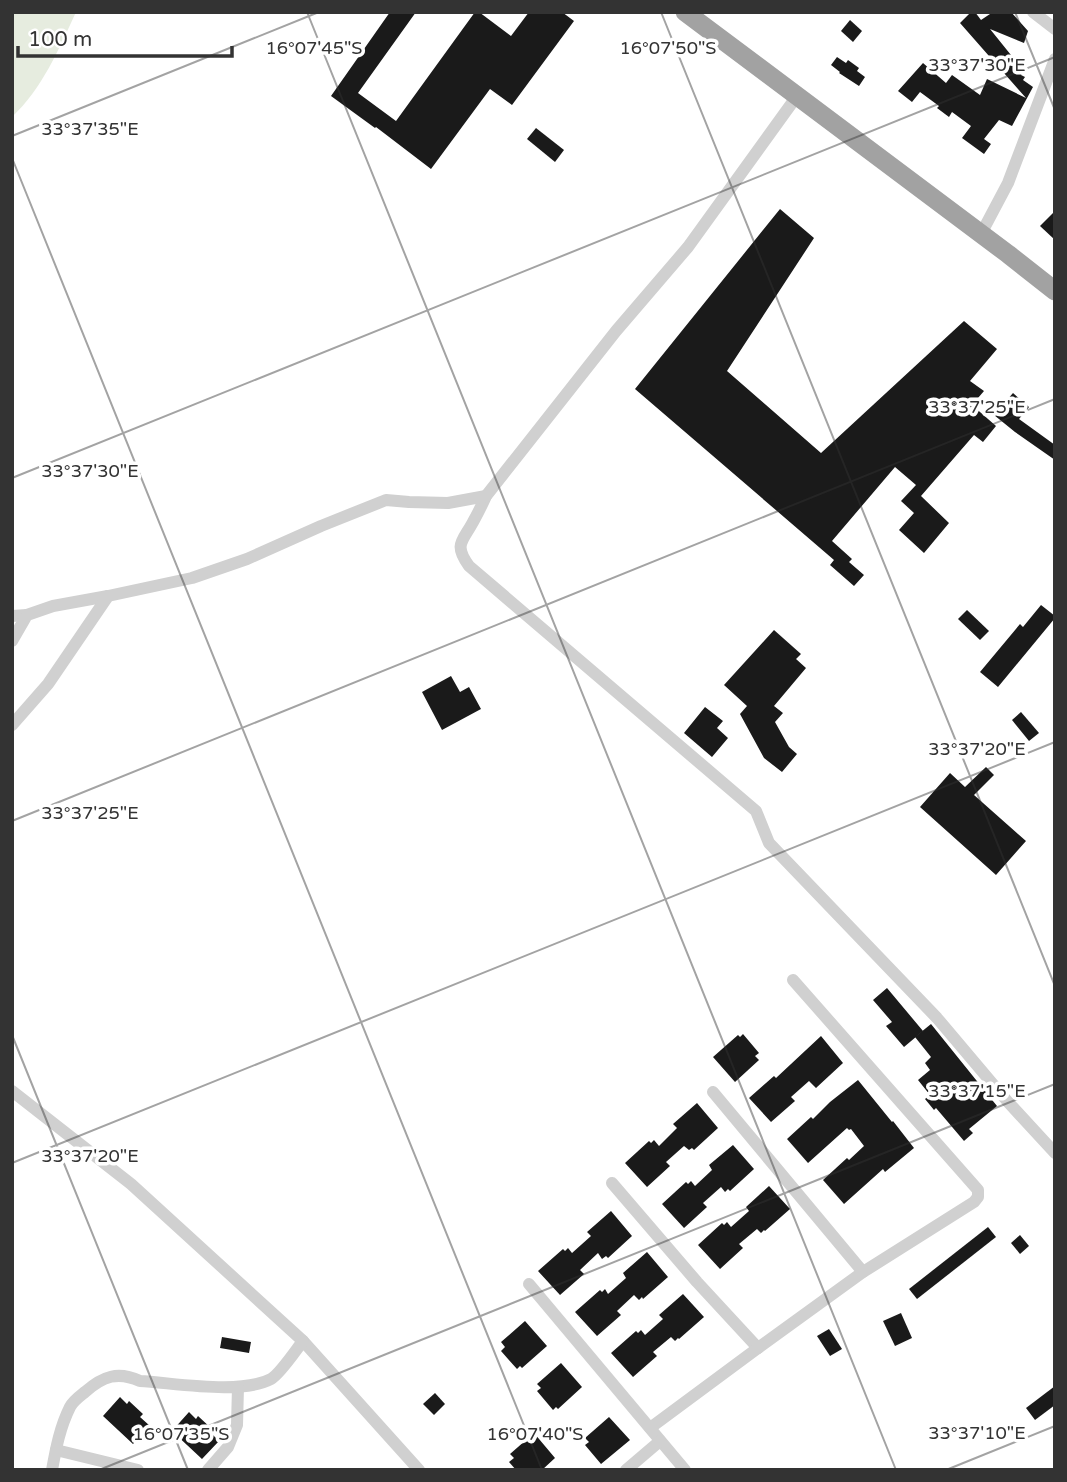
<svg xmlns="http://www.w3.org/2000/svg" width="1067" height="1482" viewBox="0 0 1067 1482" font-family="'Varela Round',sans-serif">
<rect width="100%" height="100%" fill="#fff"/>
<path fill="#e6ecdf" d="M 12,12 L 76,12 C 59,49 42,89 12,117 Z"/>
<g fill="#1a1a1a">
<path d="M 390,12 L 416,12 L 358,93 L 396,121 L 475,12 L 479,12 L 511,36 L 529,12 L 562,12 L 574,21 L 512,105 L 490,89 L 431,169 L 376,127 L 375,128 L 331,96 Z"/>
<path d="M 971,12 L 975,12 L 981,20 L 993,12 L 1011,12 L 1028,31 L 1024,43 L 990,29 L 1019,65 L 1025,68 L 1021,75 L 1025,77 L 1023,80 L 1033,87 L 1012,126 L 999,120 L 984,139 L 991,144 L 984,154 L 962,138 L 971,126 L 952,112 L 949,117 L 937,108 L 939,106 L 920,92 L 912,102 L 898,91 L 923,63 L 946,83 L 952,75 L 980,95 L 987,79 L 1026,98 L 960,23 Z"/>
<path d="M 850,20 L 862,31 L 853,42 L 841,31 Z"/>
<path d="M 837,57 L 846,63 L 848,60 L 859,68 L 857,71 L 865,77 L 859,86 L 839,73 L 840,72 L 831,65 Z"/>
<path d="M 536,128 L 564,150 L 555,162 L 527,139 Z"/>
<path d="M 780,209 L 814,238 L 727,371 L 821,453 L 964,321 L 997,349 L 970,381 L 984,391 L 972,405 L 996,426 L 983,442 L 974,435 L 921,496 L 949,523 L 924,553 L 899,530 L 914,513 L 901,501 L 916,485 L 895,467 L 832,541 L 852,559 L 849,562 L 864,575 L 854,586 L 830,565 L 834,560 L 635,389 Z"/>
<path d="M 1055,211 L 1055,240 L 1040,226 Z"/>
<path d="M 1013,393 L 1029,407 L 1019,419 L 1055,445 L 1055,460 L 1015,432 L 994,415 Z"/>
<path d="M 1041,605 L 1055,616 L 1055,618 L 998,687 L 980,672 L 1020,624 L 1023,627 Z"/>
<path d="M 967,610 L 989,631 L 980,640 L 958,619 Z"/>
<path d="M 774,630 L 801,654 L 796,659 L 806,668 L 774,706 L 783,713 L 775,722 L 789,747 L 797,754 L 782,772 L 764,758 L 740,714 L 747,706 L 724,685 Z"/>
<path d="M 451,676 L 460,692 L 469,687 L 481,709 L 442,730 L 422,692 Z"/>
<path d="M 705,707 L 723,721 L 717,728 L 728,738 L 712,757 L 684,733 Z"/>
<path d="M 1021,712 L 1039,733 L 1029,741 L 1012,720 Z"/>
<path d="M 986,767 L 994,775 L 974,795 L 1026,841 L 996,875 L 920,807 L 950,773 L 965,787 Z"/>
<path d="M 887,988 L 923,1031 L 904,1047 L 886,1026 L 892,1022 L 873,1000 Z"/>
<path d="M 931,1024 L 997,1106 L 969,1129 L 973,1133 L 964,1141 L 936,1108 L 934,1110 L 925,1099 L 930,1095 L 918,1080 L 930,1070 L 925,1063 L 931,1057 L 915,1037 Z"/>
<path d="M 743,1034 L 759,1053 L 755,1056 L 759,1060 L 735,1082 L 713,1057 L 738,1035 L 740,1037 Z"/>
<path d="M 821,1036 L 843,1063 L 816,1088 L 809,1081 L 791,1097 L 795,1101 L 771,1122 L 749,1098 L 774,1076 L 776,1078 Z"/>
<path d="M 858,1080 L 892,1122 L 893,1121 L 914,1148 L 885,1172 L 883,1169 L 844,1204 L 823,1180 L 847,1158 L 849,1160 L 864,1146 L 851,1129 L 849,1130 L 847,1128 L 808,1163 L 787,1139 L 811,1117 L 813,1119 L 830,1102 Z"/>
<path d="M 697,1103 L 718,1128 L 694,1150 L 692,1148 L 689,1150 L 684,1146 L 666,1162 L 670,1166 L 647,1187 L 625,1163 L 649,1141 L 651,1143 L 654,1140 L 659,1146 L 677,1128 L 673,1124 Z"/>
<path d="M 733,1145 L 754,1169 L 730,1191 L 728,1189 L 725,1192 L 721,1187 L 703,1203 L 707,1207 L 684,1228 L 662,1204 L 686,1182 L 688,1184 L 691,1181 L 695,1186 L 712,1170 L 709,1165 Z"/>
<path d="M 769,1186 L 790,1209 L 765,1231 L 764,1230 L 761,1233 L 757,1229 L 739,1244 L 743,1248 L 720,1269 L 698,1245 L 722,1223 L 724,1225 L 727,1222 L 731,1227 L 749,1211 L 746,1207 Z"/>
<path d="M 611,1211 L 632,1236 L 608,1258 L 606,1256 L 602,1259 L 598,1253 L 580,1270 L 584,1274 L 560,1295 L 538,1271 L 563,1249 L 565,1251 L 568,1248 L 572,1253 L 591,1236 L 587,1232 Z"/>
<path d="M 988,1227 L 996,1237 L 917,1299 L 909,1289 Z"/>
<path d="M 1020,1235 L 1029,1246 L 1020,1254 L 1011,1243 Z"/>
<path d="M 647,1252 L 668,1277 L 643,1299 L 642,1297 L 639,1300 L 634,1295 L 617,1311 L 621,1315 L 597,1336 L 575,1312 L 600,1290 L 602,1292 L 605,1289 L 608,1294 L 626,1278 L 623,1273 Z"/>
<path d="M 683,1294 L 704,1317 L 679,1339 L 678,1338 L 675,1341 L 671,1337 L 653,1352 L 657,1356 L 633,1377 L 611,1353 L 636,1331 L 638,1333 L 641,1330 L 645,1335 L 663,1319 L 659,1315 Z"/>
<path d="M 901,1313 L 912,1338 L 895,1346 L 883,1321 Z"/>
<path d="M 525,1321 L 547,1346 L 522,1368 L 520,1366 L 517,1369 L 501,1351 L 505,1347 L 501,1342 Z"/>
<path d="M 829,1329 L 842,1349 L 830,1356 L 817,1336 Z"/>
<path d="M 222,1337 L 251,1342 L 249,1353 L 220,1348 Z"/>
<path d="M 561,1363 L 582,1387 L 558,1409 L 556,1407 L 553,1410 L 537,1391 L 541,1388 L 537,1384 Z"/>
<path d="M 1055,1386 L 1055,1405 L 1035,1420 L 1026,1408 Z"/>
<path d="M 435,1393 L 445,1404 L 434,1415 L 423,1404 Z"/>
<path d="M 120,1397 L 127,1404 L 129,1401 L 143,1414 L 140,1417 L 150,1426 L 133,1444 L 103,1416 Z"/>
<path d="M 189,1412 L 196,1419 L 198,1416 L 212,1429 L 210,1432 L 219,1441 L 202,1459 L 172,1431 Z"/>
<path d="M 609,1417 L 630,1440 L 601,1464 L 585,1445 L 589,1442 L 585,1438 Z"/>
<path d="M 534,1433 L 555,1458 L 542,1470 L 516,1470 L 509,1462 L 514,1458 L 510,1454 Z"/>
</g>
<g fill="none" stroke-linecap="round" stroke-linejoin="round">
<g stroke="#d0d0d0" stroke-width="12">
<path d="M 1033,12 L 1055,29"/>
<path d="M 797,96 L 688,247 L 616,331 L 486,496 C 482,505 478,513 473,522 C 463,541 453,544 469,566 L 756,811 L 769,843 L 937,1018 L 1008,1102 L 1055,1153"/>
<path d="M 981,234 L 1008,183 L 1055,59"/>
<path d="M 12,616 L 27,615"/>
<path d="M 12,641 L 27,615 L 53,606 L 108,596 L 192,578 L 247,559 L 321,526 L 386,500 L 409,502 L 448,503 L 486,496"/>
<path d="M 12,725 L 48,684 L 108,596"/>
<path d="M 12,1091 L 131,1184 L 303,1341 L 419,1470"/>
<path d="M 713,1092 L 863,1272"/>
<path d="M 612,1183 L 697,1282 L 758,1348"/>
<path d="M 529,1284 L 685,1470"/>
<path d="M 650,1428 L 758,1348 L 863,1272 L 974,1202 L 978,1197 L 978,1190 L 793,980"/>
<path d="M 56,1450 L 138,1470"/>
<path d="M 52,1470 C 56,1448 60,1427 70,1407 C 73,1401 80,1396 85,1392 C 103,1376 118,1371 140,1381 C 175,1383 241,1395 271,1379 C 280,1374 296,1350 303,1341"/>
<path d="M 208,1470 L 228,1447 L 237,1425 L 238,1387"/>
<path d="M 626,1470 L 660,1441"/>
</g>
<path stroke="#a2a2a2" stroke-width="19" d="M 685,12 L 1008,254 L 1055,291"/>
</g>
<path fill="none" stroke="#333" stroke-width="2" stroke-opacity="0.45" d="M 307,12 L 896,1470M 661,12 L 1055,986M 1015,12 L 1055,110M 12,136 L 319,12M 12,158 L 542,1470M 12,478 L 1055,57M 12,821 L 1055,399M 12,1035 L 188,1470M 12,1163 L 1055,742M 99,1470 L 1055,1084M 946,1470 L 1055,1426"/>
<g font-size="18" text-anchor="middle" fill="#333" stroke="#fff" stroke-width="7" stroke-linejoin="round" paint-order="stroke">
<text x="668" y="54">16°07'50"S</text>
<text x="314" y="54">16°07'45"S</text>
<text x="977" y="71">33°37'30"E</text>
<text x="90" y="135">33°37'35"E</text>
<text x="977" y="413">33°37'25"E</text>
<text x="90" y="477">33°37'30"E</text>
<text x="977" y="755">33°37'20"E</text>
<text x="90" y="819">33°37'25"E</text>
<text x="977" y="1097">33°37'15"E</text>
<text x="90" y="1162">33°37'20"E</text>
<text x="977" y="1439">33°37'10"E</text>
<text x="181" y="1440">16°07'35"S</text>
<text x="535" y="1440">16°07'40"S</text>
</g>
<rect width="1067" height="1482" fill="none" stroke="#333333" stroke-width="28"/>
<path d="M18 46v10h214v-10" fill="none" stroke="#333333" stroke-width="3.5"/>
<text x="28" y="46" font-size="21" fill="#333333" stroke="#ffffff" stroke-width="5" paint-order="stroke">100 m</text>
</svg>
